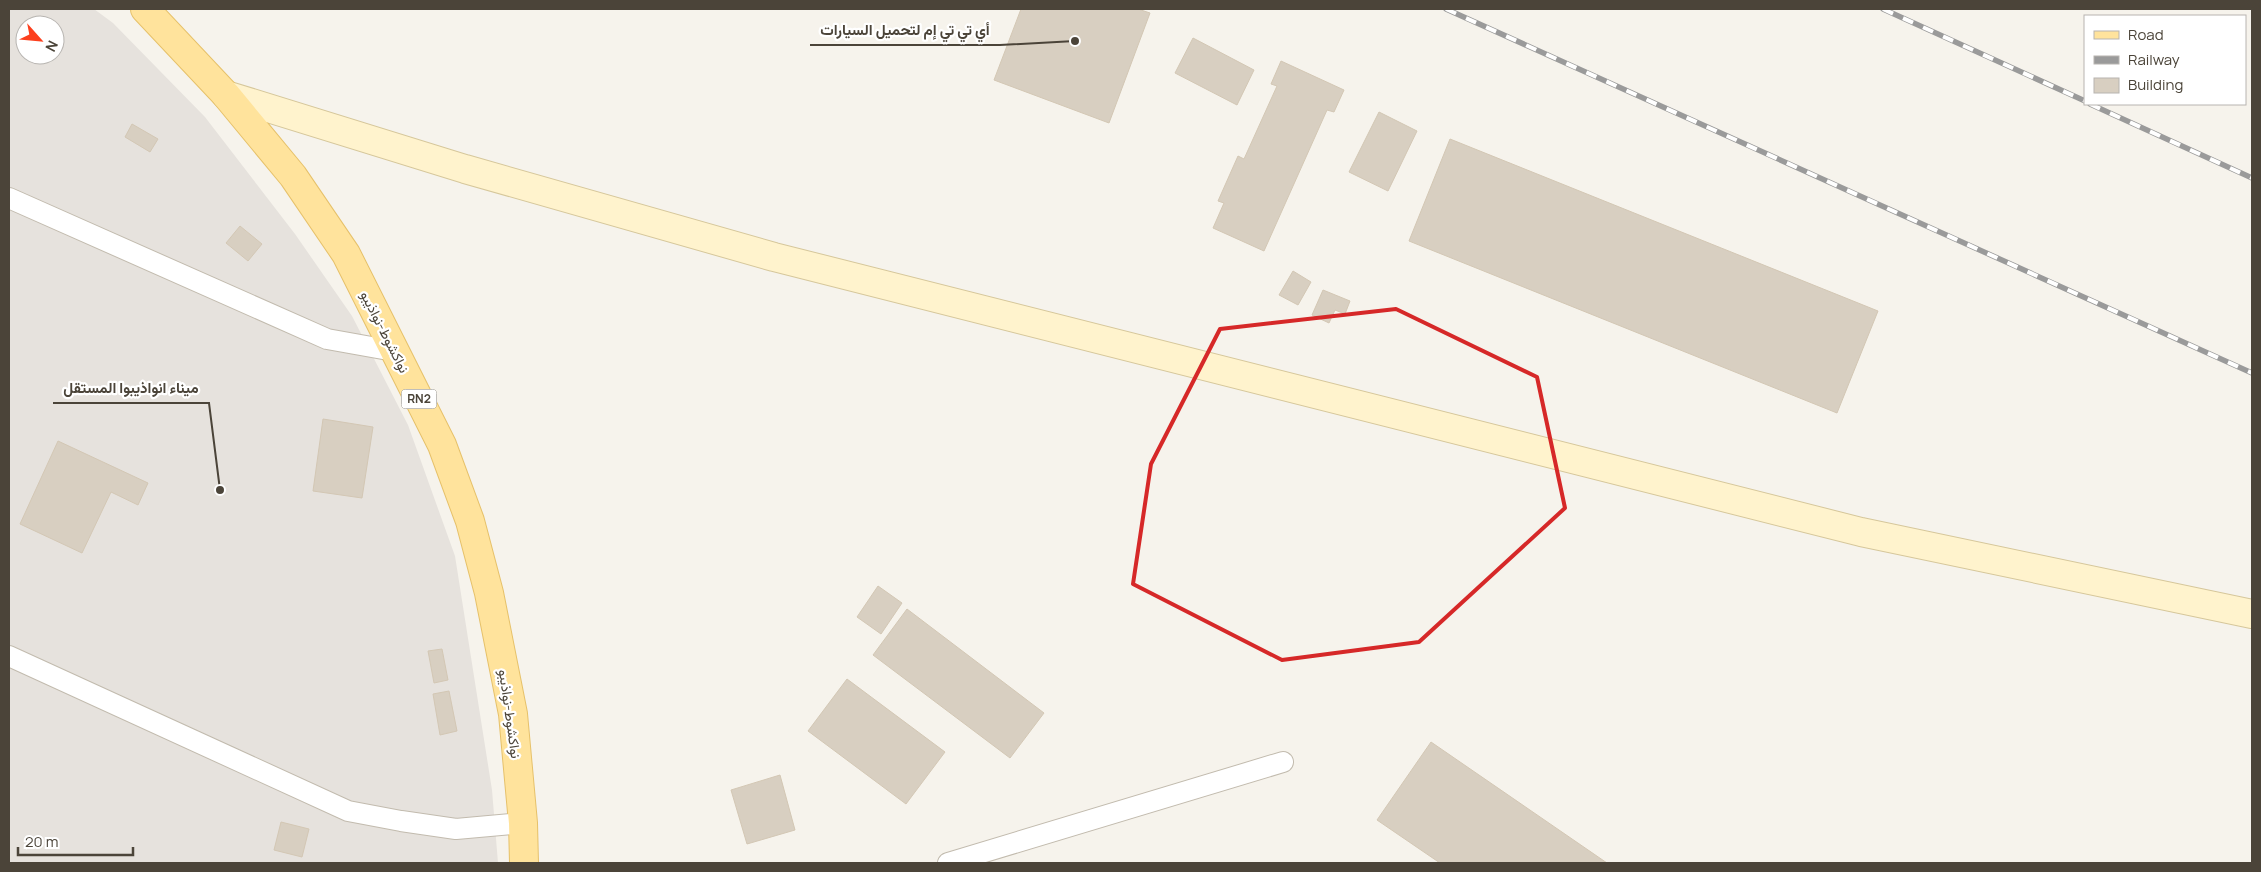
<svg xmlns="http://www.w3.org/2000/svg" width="2261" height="872" viewBox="0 0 2261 872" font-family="Manrope,Vazirmatn,sans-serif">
<rect width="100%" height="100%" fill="#f6f3ec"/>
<path fill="#e6e2dd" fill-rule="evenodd" d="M 9,9 L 94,9 L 113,23 L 205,117 L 295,234 L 352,316 L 408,425 L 455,556 L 492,790 L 498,863 L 9,863 ZM 25,25 L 55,25 L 55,55 L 25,55 Z"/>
<g fill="#d8cfc1" stroke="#d3c7b4">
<path d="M 1021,9 L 1138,9 L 1150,13 L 1109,123 L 994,80 Z"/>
<path d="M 1193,38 L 1254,70 L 1237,105 L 1175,73 Z"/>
<path d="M 1281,61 L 1344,90 L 1334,112 L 1327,110 L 1264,251 L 1213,228 L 1224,203 L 1218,201 L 1238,156 L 1244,159 L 1277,86 L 1271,84 Z"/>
<path d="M 1379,112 L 1417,131 L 1388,191 L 1349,172 Z"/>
<path d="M 132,124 L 158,139 L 150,152 L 125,137 Z"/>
<path d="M 1450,139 L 1878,311 L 1837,413 L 1409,241 Z"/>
<path d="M 240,226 L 262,244 L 248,261 L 226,243 Z"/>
<path d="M 1293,271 L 1311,282 L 1298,305 L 1279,295 Z"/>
<path d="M 1323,290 L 1350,301 L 1345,314 L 1335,310 L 1329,323 L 1312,315 Z"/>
<path d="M 323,419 L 373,427 L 362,498 L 313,491 Z"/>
<path d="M 58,441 L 148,483 L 138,505 L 111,492 L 82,553 L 20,524 Z"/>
<path d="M 878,586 L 902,603 L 881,634 L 857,617 Z"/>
<path d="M 907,609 L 1044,713 L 1010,758 L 873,655 Z"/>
<path d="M 442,649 L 448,680 L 434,683 L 428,651 Z"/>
<path d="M 847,679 L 945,752 L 906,804 L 808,731 Z"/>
<path d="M 449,691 L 457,731 L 440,735 L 433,694 Z"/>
<path d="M 1431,742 L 1607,863 L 1440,863 L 1377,820 Z"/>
<path d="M 780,775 L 795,830 L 747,844 L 731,790 Z"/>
<path d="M 281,822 L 309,829 L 302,857 L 274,850 Z"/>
</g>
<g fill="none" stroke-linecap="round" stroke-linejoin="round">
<defs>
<g id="lane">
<path d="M 9,198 L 327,339 L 394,351"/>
<path d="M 9,656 L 348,811 L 401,821 L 456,829 L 523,823"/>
<path d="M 948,863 L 1283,762"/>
</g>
<path id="secondary" d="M 226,95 L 465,169 L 774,257 L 1861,532 L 2252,614"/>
<path id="primary" d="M 145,9 L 226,95 L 293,176 L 346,254 L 442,445 L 470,521 L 489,593 L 513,714 L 523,823 L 524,863"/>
</defs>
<use href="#lane" stroke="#c2bbae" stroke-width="22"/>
<use href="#secondary" stroke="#d6c79b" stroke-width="30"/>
<use href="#primary" stroke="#e6c16a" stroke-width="30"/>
<use href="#lane" stroke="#fff" stroke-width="20"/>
<use href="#secondary" stroke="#fff3cd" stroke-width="28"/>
<use href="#primary" stroke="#ffe39c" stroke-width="28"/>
<defs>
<g id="rail">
<path d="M 1446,9 L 2252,373"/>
<path d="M 1883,9 L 2085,101"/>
<path d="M 2090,104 L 2252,178"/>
</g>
</defs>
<use href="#rail" stroke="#9a9a9a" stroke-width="5.5"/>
<use href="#rail" stroke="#fff" stroke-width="4" stroke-dasharray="11" stroke-linecap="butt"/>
</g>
<path fill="none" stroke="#d62828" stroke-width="4" stroke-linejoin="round" d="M 1396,309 L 1537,377 L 1565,508 L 1419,642 L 1282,660 L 1133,584 L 1151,464 L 1220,329 Z"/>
<g text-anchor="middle" stroke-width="4.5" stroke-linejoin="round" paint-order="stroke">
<rect fill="#fff" stroke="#817c74" stroke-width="1" x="401.5" y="389.5" width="35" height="19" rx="4"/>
<g font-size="12" font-weight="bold" fill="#4b4439">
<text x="419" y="403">RN2</text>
</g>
<g font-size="14" fill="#4b4439" stroke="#fff">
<text transform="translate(385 332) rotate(63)" y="5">نواكشوط-نواذيبو</text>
<text transform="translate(510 714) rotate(82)" y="5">نواكشوط-نواذيبو</text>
</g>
</g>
<path fill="none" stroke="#4b4439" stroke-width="2" d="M1075 41L1000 45H810M220 490L209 403H53"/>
<g fill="#4b4439" stroke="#fff" stroke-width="2">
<circle cx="1075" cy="41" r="5"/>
<circle cx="220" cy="490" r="5"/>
</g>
<g font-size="15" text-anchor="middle" font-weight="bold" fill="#4b4439" stroke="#fff" stroke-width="4.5" stroke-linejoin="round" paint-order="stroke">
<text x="905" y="35">أي تي تي إم لتحميل السيارات</text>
<text x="131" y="393">ميناء انواذيبوا المستقل</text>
</g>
<rect width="2261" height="872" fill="none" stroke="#4b4439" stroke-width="20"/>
<rect x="2084" y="15" width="162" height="90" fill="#ffffff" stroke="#b7b4b0"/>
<rect x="2094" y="31" width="25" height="8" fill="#ffe39c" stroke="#b7b4b0"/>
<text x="2128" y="40" font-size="15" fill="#4b4439">Road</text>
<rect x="2094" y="56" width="25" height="8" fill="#9a9a9a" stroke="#b7b4b0"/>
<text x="2128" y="65" font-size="15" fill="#4b4439">Railway</text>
<rect x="2094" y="78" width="25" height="15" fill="#d8cfc1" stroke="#b7b4b0"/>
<text x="2128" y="90" font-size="15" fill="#4b4439">Building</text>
<g transform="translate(40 40) rotate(117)"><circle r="24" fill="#ffffff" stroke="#b7b4b0"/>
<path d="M0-4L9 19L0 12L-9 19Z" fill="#fc3f1d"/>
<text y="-8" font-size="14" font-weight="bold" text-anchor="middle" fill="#4b4439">N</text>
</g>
<path d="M18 847v8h115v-8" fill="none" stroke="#4b4439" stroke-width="2.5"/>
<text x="25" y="847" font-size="15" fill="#4b4439" stroke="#ffffff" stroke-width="4" paint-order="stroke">20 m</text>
</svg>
